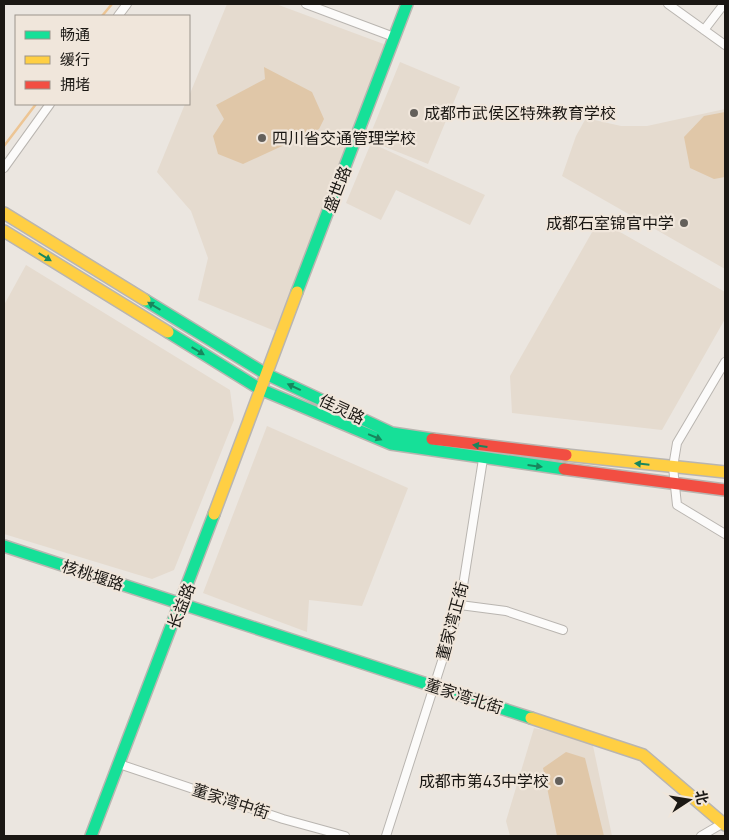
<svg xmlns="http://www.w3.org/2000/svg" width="729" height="840" font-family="Manrope,'Noto Sans SC',sans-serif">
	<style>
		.built { fill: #e5dbcf }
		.green { fill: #e0c7a8 }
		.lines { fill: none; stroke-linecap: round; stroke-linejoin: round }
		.stream { stroke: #edc594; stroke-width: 2.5 }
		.street-casing { stroke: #b9b5b0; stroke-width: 10 }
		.fast-casing { stroke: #b9b5b0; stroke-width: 14 }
		.slow-casing { stroke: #b9b5b0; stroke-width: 14 }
		.jam-casing { stroke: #b9b5b0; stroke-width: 14 }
		.street { stroke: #fcfbfa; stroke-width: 8 }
		.fast { stroke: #16e098; stroke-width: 11 }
		.slow { stroke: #ffcf43; stroke-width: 11 }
		.jam { stroke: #f24e42; stroke-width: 11 }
		.oneway { fill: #18865d }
		.poi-dot { fill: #64605b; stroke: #f0e6db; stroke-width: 2 }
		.labels { text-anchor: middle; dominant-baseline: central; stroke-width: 4.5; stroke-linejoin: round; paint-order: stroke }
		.poi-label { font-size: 16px; fill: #1b1814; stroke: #f0e6db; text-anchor: start }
		.street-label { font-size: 16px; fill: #1b1814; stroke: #f0e6db }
	</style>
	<rect width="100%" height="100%" fill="#ebe6e0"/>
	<!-- built -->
	<path class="built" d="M 227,4 L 276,4 L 389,46 L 275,331 L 198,300 L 208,258 L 191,211 L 157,172 L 185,104 L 189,104 L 189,96 Z
		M 400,62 L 460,87 L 428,164 L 368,140 Z
		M 725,109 L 725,269 L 562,176 L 576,136 L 586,118 L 621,126 L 647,126 Z
		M 371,143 L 485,195 L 470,225 L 396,190 L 381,220 L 346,203 Z
		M 599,220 L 725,292 L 725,319 L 662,430 L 512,413 L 510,376 Z
		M 26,265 L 230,390 L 234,420 L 174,570 L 152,579 L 4,534 L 4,305 Z
		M 267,426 L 408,488 L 362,606 L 309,600 L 307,632 L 203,593 Z
		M 534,728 L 592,741 L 612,836 L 510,836 L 506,821 Z"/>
	<!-- green -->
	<path class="green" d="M 264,67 L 312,92 L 324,119 L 319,129 L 243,164 L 218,154 L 213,136 L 224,119 L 216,105 L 265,79 Z
		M 725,112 L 725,177 L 714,179 L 690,168 L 684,137 L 704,116 Z
		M 566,752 L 585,758 L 604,836 L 557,836 L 543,768 Z"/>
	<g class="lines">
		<!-- stream -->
		<path class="stream" d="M 102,16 L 112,4
			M 4,146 L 36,104"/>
		<defs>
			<path id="street" d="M 306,4 L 394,37
				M 668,4 L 725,45
				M 118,16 L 127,4
				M 704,30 L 724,4
				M 4,168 L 50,104
				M 725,362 L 677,443 L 673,467 L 677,505 L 725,534
				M 460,605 L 506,611 L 563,630
				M 119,764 L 283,819 L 345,836
				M 386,836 L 460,605 L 483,459
				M 701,836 L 725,822"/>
			<path id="fast" d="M 297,292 L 407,4
				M 145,300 L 266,374 L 392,433 L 432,439
				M 168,332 L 260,389 L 391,444 L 564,469
				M 4,546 L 531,718
				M 91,836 L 214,514"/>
			<path id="slow" d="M 4,213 L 145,300
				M 4,231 L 168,332
				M 566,455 L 725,472
				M 214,514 L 297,292
				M 531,718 L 643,755 L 725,825"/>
			<path id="jam" d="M 432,439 L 566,455
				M 564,469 L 725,490"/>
		</defs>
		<!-- street casing -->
		<use href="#street" class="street-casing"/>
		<!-- fast casing -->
		<use href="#fast" class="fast-casing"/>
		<!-- slow casing -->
		<use href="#slow" class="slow-casing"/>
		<!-- jam casing -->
		<use href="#jam" class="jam-casing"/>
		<!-- street -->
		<use href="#street" class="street"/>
		<!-- fast -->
		<use href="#fast" class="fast"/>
		<!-- slow -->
		<use href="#slow" class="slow"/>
		<!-- jam -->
		<use href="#jam" class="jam"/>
	</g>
	<!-- one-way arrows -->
	<defs><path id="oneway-solid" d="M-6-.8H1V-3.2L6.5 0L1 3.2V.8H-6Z" transform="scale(1.25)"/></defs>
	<g class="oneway">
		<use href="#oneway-solid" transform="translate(45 257) rotate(32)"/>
		<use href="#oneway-solid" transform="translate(154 306) rotate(-149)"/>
		<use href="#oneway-solid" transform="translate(198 351) rotate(31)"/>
		<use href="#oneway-solid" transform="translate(294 387) rotate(-155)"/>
		<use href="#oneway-solid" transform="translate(375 437) rotate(23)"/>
		<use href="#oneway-solid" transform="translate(480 446) rotate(-172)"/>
		<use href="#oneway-solid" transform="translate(642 464) rotate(-174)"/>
		<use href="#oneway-solid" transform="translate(535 466) rotate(7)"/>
	</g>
	<!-- markers -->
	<g class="poi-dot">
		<circle cx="414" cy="113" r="5"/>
		<circle cx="262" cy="138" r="5"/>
		<circle cx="684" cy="223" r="5"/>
		<circle cx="559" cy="781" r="5"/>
	</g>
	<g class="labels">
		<!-- poi labels -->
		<g class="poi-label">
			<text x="424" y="113">成都市武侯区特殊教育学校</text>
			<text x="272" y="138">四川省交通管理学校</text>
			<text x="674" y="223" text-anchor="end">成都石室锦官中学</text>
			<text x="549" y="781" text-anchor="end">成都市第43中学校</text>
		</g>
		<!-- street labels -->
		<g class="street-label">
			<text transform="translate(337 189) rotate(-69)">盛世路</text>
			<text transform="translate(342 409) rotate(25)">佳灵路</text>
			<text transform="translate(93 575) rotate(18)">核桃堰路</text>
			<text transform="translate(181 606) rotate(-69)">长益路</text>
			<text transform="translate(452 621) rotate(-75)">董家湾正街</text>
			<text transform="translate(464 696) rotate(18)">董家湾北街</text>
			<text transform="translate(231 801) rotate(18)">董家湾中街</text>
		</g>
	</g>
	<!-- border -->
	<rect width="729" height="840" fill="none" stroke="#1b1814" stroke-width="10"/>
	<!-- legend -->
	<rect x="15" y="15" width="175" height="90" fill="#f0e6db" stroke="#9b948b"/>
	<rect x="25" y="31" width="25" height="8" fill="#16e098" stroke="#9b948b"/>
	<text x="60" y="40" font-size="15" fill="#1b1814">畅通</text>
	<rect x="25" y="56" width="25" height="8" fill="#ffcf43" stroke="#9b948b"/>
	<text x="60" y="65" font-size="15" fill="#1b1814">缓行</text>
	<rect x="25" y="81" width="25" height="8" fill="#f24e42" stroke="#9b948b"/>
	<text x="60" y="90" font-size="15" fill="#1b1814">拥堵</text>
	<!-- north arrow -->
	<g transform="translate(689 800) rotate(78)" stroke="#f0e6db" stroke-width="4" paint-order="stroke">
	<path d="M0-4L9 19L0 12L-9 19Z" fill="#1b1814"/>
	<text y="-8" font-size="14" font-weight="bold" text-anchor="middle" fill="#1b1814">北</text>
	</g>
</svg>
